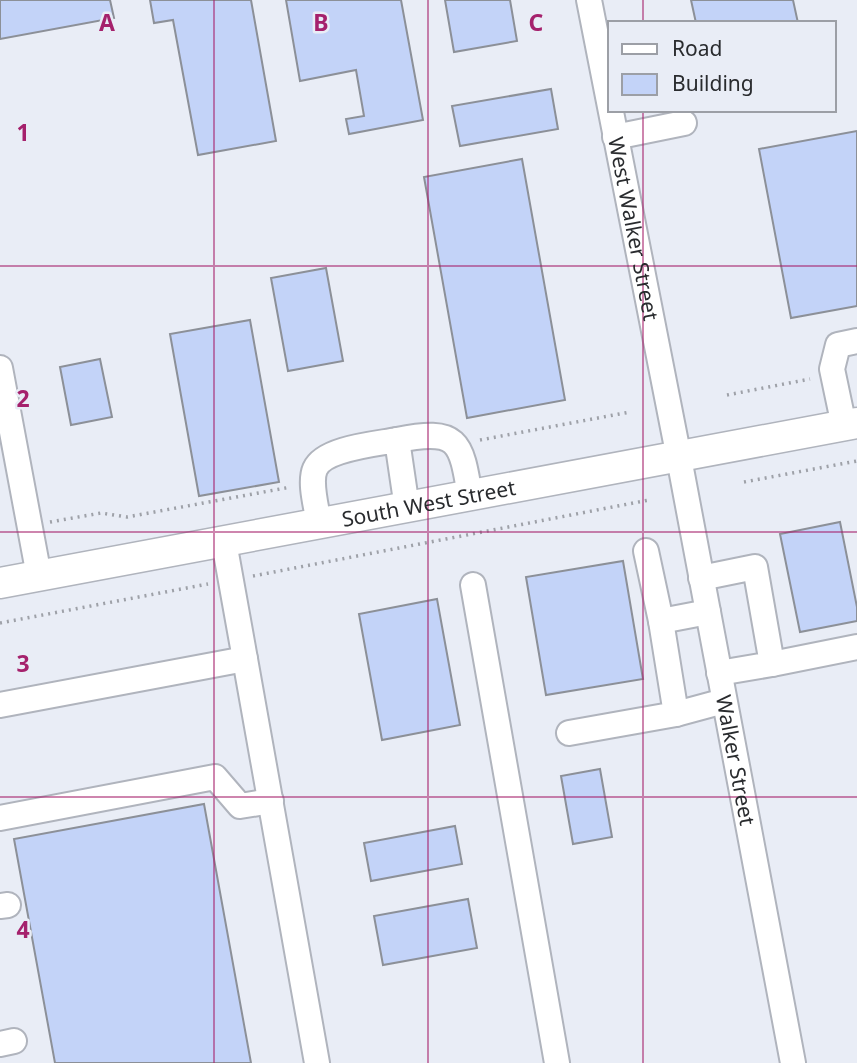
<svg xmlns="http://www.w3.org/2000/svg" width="857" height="1063" font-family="'Noto Sans',sans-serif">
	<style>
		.building { fill: #c3d3f8; stroke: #8c9098; stroke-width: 2 }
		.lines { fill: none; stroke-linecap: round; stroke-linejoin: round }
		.minor-casing { stroke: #b0b4bd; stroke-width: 28 }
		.major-casing { stroke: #b0b4bd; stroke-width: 33 }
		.path { stroke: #9ea1a8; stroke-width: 3.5; stroke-dasharray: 2 5; stroke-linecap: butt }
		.minor { stroke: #fff; stroke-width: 24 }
		.major { stroke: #fff; stroke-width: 30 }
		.grid { fill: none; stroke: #a5216c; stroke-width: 2; stroke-opacity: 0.55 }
		.labels { text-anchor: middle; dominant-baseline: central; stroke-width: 5; stroke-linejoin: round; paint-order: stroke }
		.street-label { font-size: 21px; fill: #292b2e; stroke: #e9edf6 }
		.grid-label { font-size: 23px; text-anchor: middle; font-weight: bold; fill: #a5216c; stroke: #e9edf6; stroke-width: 5; stroke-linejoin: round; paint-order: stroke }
	</style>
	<rect width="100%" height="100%" fill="#e9edf6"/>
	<!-- building -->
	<path class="building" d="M 0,0 L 110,0 L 114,18 L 0,39 Z
		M 150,0 L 251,0 L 276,141 L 198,155 L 173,20 L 154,23 Z
		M 286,0 L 401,0 L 423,120 L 349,134 L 346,119 L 364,116 L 356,70 L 300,81 Z
		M 445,0 L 510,0 L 517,41 L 454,52 Z
		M 691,0 L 793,0 L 798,23 L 696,23 Z
		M 551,89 L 558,129 L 460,146 L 452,106 Z
		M 857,131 L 857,306 L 791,318 L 759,149 Z
		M 522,159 L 565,400 L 467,418 L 424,177 Z
		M 326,268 L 343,361 L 288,371 L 271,278 Z
		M 250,320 L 279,482 L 199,496 L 170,334 Z
		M 100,359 L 112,417 L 71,425 L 60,367 Z
		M 840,522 L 857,607 L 857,621 L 800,632 L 780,534 Z
		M 623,561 L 643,679 L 546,695 L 526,577 Z
		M 437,599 L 460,725 L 382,740 L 359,614 Z
		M 600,769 L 612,837 L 573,844 L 561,776 Z
		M 204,804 L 251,1063 L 55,1063 L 14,839 Z
		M 455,826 L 462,864 L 371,881 L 364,843 Z
		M 468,899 L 477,948 L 383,965 L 374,916 Z"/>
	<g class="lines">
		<defs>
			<g id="minor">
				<path id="s1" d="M 589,0 L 679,458 L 793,1063"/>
				<path d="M 615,137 L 684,123"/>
				<path d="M 0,368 L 39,576"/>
				<path d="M 844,426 L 832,369 L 838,345 L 857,341"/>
				<path d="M 397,440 C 458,428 461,440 470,496"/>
				<path d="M 319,524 C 317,509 309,483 315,469 C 324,448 377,444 397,440 L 407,508"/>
				<path d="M 701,578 L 755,567 L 772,664 L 719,673"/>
				<path d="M 473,585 L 557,1063"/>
				<path d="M 661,621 L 708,612"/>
				<path d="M 245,659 L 317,1063"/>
				<path d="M 772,664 L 857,647"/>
				<path d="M 0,705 L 245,659 L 224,542"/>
				<path d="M 676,714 L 724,701"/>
				<path d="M 569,733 L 676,714 L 661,621 L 646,551"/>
				<path d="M 0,818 L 215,777 L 240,806 L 271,801"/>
				<path d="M 0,906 L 8,905"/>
				<path d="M 0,1044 L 14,1041"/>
			</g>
			<g id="major">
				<path id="s2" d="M 0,583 L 857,423"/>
			</g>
		</defs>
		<!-- minor casing -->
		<use href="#minor" class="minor-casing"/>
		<!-- major casing -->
		<use href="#major" class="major-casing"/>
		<!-- path -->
		<path class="path" d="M 727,395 L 810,379
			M 480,440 L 630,412
			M 744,482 L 857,461
			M 50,522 L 101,513 L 127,517 L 291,487
			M 253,576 L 649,500
			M 0,623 L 208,584"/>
		<!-- minor -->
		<use href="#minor" class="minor"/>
		<!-- major -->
		<use href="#major" class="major"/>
	</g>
	<!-- grid -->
	<path class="grid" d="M 214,0 L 214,1063M 428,0 L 428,1063M 643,0 L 643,23M 643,110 L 643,1063M 0,266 L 857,266M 0,532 L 857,532M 0,797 L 857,797"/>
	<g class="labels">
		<!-- street labels -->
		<g class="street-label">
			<text stroke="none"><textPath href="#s1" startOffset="233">West Walker Street</textPath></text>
			<text stroke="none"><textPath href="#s2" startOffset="436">South West Street</textPath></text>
			<text stroke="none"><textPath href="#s1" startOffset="774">Walker Street</textPath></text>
		</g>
	</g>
	<g class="grid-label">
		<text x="107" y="31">A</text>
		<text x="321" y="31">B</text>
		<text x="536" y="31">C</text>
		<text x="23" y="141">1</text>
		<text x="23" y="407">2</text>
		<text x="23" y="672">3</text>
		<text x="23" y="938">4</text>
	</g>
	<!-- legend -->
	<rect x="608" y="21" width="228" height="91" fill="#e9edf6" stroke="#9c9fa6" stroke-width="2"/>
	<rect x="622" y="44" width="35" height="10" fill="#ffffff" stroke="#9c9fa6" stroke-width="2"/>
	<text x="672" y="56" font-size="21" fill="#292b2e">Road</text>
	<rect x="622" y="74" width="35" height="21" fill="#c3d3f8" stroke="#9c9fa6" stroke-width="2"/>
	<text x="672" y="91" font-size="21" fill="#292b2e">Building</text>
</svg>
